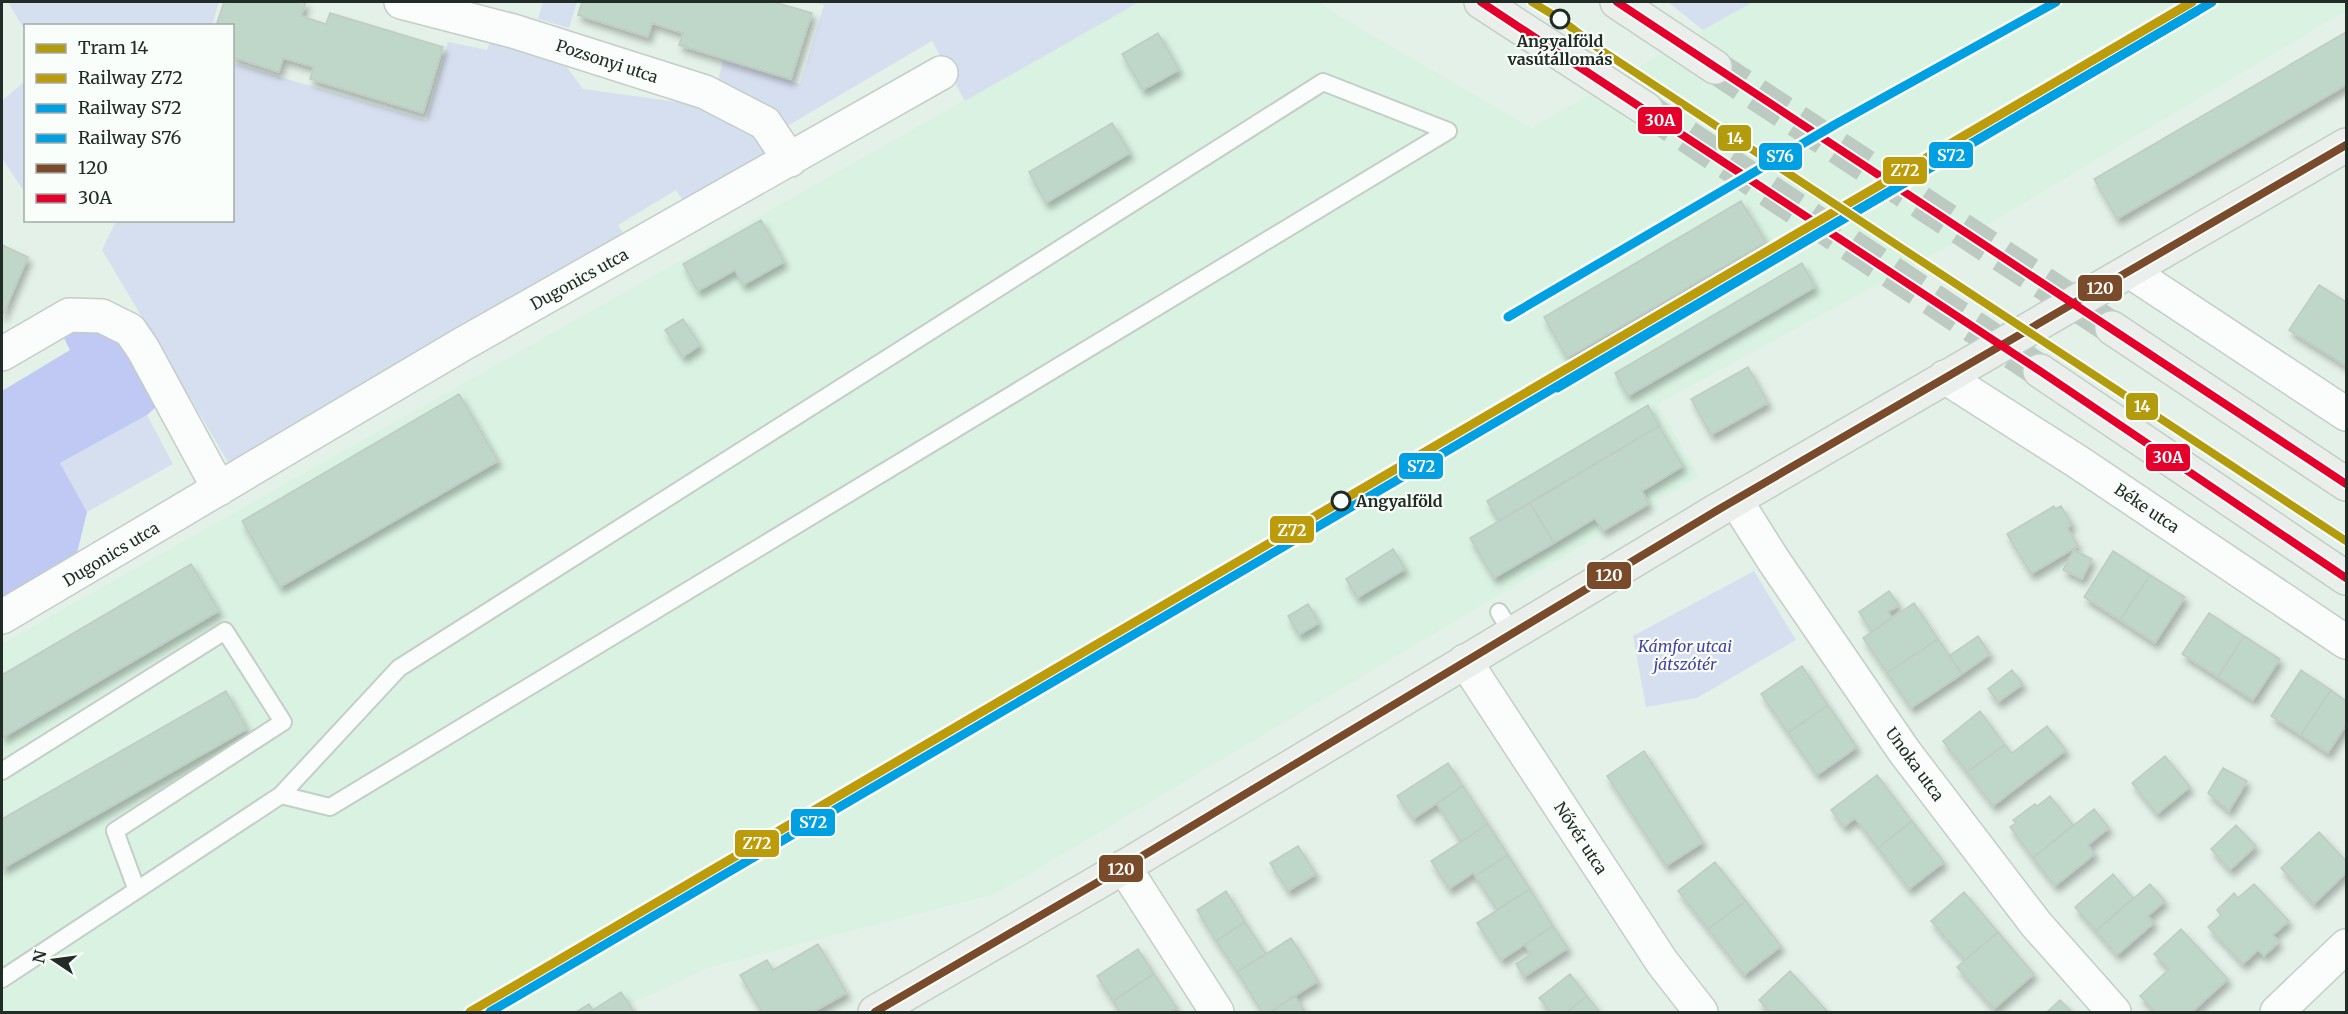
<svg xmlns="http://www.w3.org/2000/svg" width="2348" height="1014" font-family="Merriweather,serif">
	<style>
		.built { fill: #d9f2e1 }
		.green { fill: #d6dfef }
		.forest { fill: #bfc9f3 }
		.building { fill: #bed7c9; stroke: #c0cbc4; stroke-width: 1.5; filter: url(#shadow) }
		.lines { fill: none; stroke-linecap: round; stroke-linejoin: round }
		.secondary-tunnel { stroke: #bccac1; stroke-width: 33; stroke-dasharray: 33 16; stroke-linecap: butt }
		.lane-casing { stroke: #c3cec7; stroke-width: 20 }
		.street-casing { stroke: #c3cec7; stroke-width: 36 }
		.secondary-casing { stroke: #c3cec7; stroke-width: 36 }
		.lane { stroke: #fbfdfc; stroke-width: 16 }
		.street { stroke: #fbfdfc; stroke-width: 33 }
		.secondary { stroke: #eaefec; stroke-width: 33 }
		.bus-1-casing { stroke: #f9fefb; stroke-width: 12 }
		.bus-2-casing { stroke: #f9fefb; stroke-width: 12 }
		.bus-1 { stroke: #7a4b2a; stroke-width: 8 }
		.bus-2 { stroke: #e4002b; stroke-width: 8 }
		.rail-1-casing { stroke: #f9fefb; stroke-width: 14 }
		.rail-2-casing { stroke: #f9fefb; stroke-width: 14 }
		.rail-3-casing { stroke: #f9fefb; stroke-width: 14 }
		.rail-1 { stroke: #bc9c0b; stroke-width: 9 }
		.rail-2 { stroke: #00a0e3; stroke-width: 9 }
		.rail-3 { stroke: #00a0e3; stroke-width: 9 }
		.tram-1-casing { stroke: #f9fefb; stroke-width: 12 }
		.tram-1 { stroke: #b29c0d; stroke-width: 8 }
		.stop-dot { fill: #f9fefb; stroke: #222c26; stroke-width: 3 }
		.labels { text-anchor: middle; dominant-baseline: central; stroke-width: 4.5; stroke-linejoin: round; paint-order: stroke }
		.stop-label { font-size: 16px; font-weight: bold; fill: #222c26; stroke: #f9fefb }
		.street-label { font-size: 16px; fill: #222c26; stroke: #f9fefb }
		.park-label { font-size: 16px; font-style: italic; fill: #4643a3; stroke: #f9fefb }
		.line-badge { stroke: #f9fefb; stroke-width: 2 }
		.badge-label { font-size: 16px; text-anchor: middle; font-weight: bold; fill: #fff }
	</style>
	<defs>
		<filter id="shadow"><feDropShadow dx="3.5" dy="6" stdDeviation="3" flood-color="#0004"/></filter>
	</defs>
	<rect width="100%" height="100%" fill="#e3f1e8"/>
	<!-- built -->
	<path class="built" d="M 1139,2 L 1320,2 L 1339,16 L 1531,128 L 1753,2 L 2346,2 L 2346,10 L 1992,222 L 1657,404 L 1699,476 L 995,894 L 713,966 L 612,1012 L 2,1012 L 2,644 Z"/>
	<!-- green -->
	<path class="green" d="M 8,2 L 219,2 L 212,25 L 26,26 L 25,31 Z
		M 543,2 L 577,2 L 569,28 L 538,19 Z
		M 815,2 L 1139,2 L 965,101 L 932,41 L 784,128 L 717,85 L 723,61 L 800,84 L 824,5 Z
		M 1668,2 L 1753,2 L 1703,30 Z
		M 491,39 L 561,59 L 583,89 L 699,105 L 753,124 L 772,157 L 688,208 L 676,190 L 618,225 L 630,244 L 231,467 L 102,250 L 116,221 L 232,220 L 233,63 L 426,120 L 448,42 L 487,50 Z
		M 25,81 L 25,193 L 2,158 L 2,101 Z
		M 147,415 L 173,464 L 87,512 L 60,463 Z
		M 1754,571 L 1796,640 L 1697,698 L 1646,707 L 1633,636 Z"/>
	<!-- forest -->
	<path class="forest" d="M 90,328 L 116,339 L 157,406 L 147,415 L 60,463 L 87,512 L 71,578 L 2,617 L 2,391 L 70,350 L 61,332 Z"/>
	<!-- building -->
	<path class="building" d="M 224,2 L 306,2 L 301,16 L 326,24 L 330,13 L 443,47 L 423,113 L 310,79 L 314,67 L 283,58 L 279,72 L 232,57 L 232,26 L 216,26 Z
		M 582,2 L 774,2 L 812,13 L 791,79 L 679,45 L 683,33 L 652,23 L 648,37 L 578,15 Z
		M 2346,32 L 2346,85 L 2117,219 L 2094,179 Z
		M 1158,33 L 1179,70 L 1143,90 L 1122,54 Z
		M 1112,123 L 1130,153 L 1046,203 L 1029,172 Z
		M 1741,201 L 1766,242 L 1567,358 L 1544,317 Z
		M 761,220 L 784,262 L 743,285 L 735,270 L 698,291 L 683,264 Z
		M 2,245 L 28,257 L 2,317 Z
		M 1802,263 L 1815,287 L 1628,396 L 1615,373 Z
		M 2319,285 L 2346,302 L 2346,366 L 2289,330 Z
		M 683,319 L 700,345 L 683,357 L 665,330 Z
		M 1748,367 L 1768,403 L 1711,435 L 1691,399 Z
		M 459,394 L 498,461 L 280,587 L 242,521 Z
		M 1648,405 L 1659,426 L 1499,521 L 1487,501 Z
		M 1659,426 L 1683,466 L 1642,491 L 1649,504 L 1603,531 L 1595,518 L 1554,543 L 1530,503 Z
		M 1530,503 L 1554,543 L 1494,578 L 1470,538 Z
		M 2054,506 L 2055,509 L 2061,506 L 2072,524 L 2067,528 L 2078,546 L 2031,574 L 2007,534 Z
		M 1393,549 L 1405,569 L 1357,598 L 1346,579 Z
		M 2074,550 L 2092,559 L 2082,579 L 2063,570 Z
		M 2113,551 L 2150,575 L 2120,620 L 2084,597 Z
		M 191,564 L 219,611 L 2,738 L 2,675 Z
		M 2150,575 L 2185,597 L 2155,643 L 2120,620 Z
		M 1889,591 L 1899,605 L 1888,612 L 1892,618 L 1872,632 L 1859,612 Z
		M 1914,603 L 1938,639 L 1887,673 L 1863,638 Z
		M 1308,604 L 1319,623 L 1299,635 L 1288,616 Z
		M 2209,613 L 2244,636 L 2218,677 L 2182,654 Z
		M 1978,636 L 1990,654 L 1962,674 L 1949,656 Z
		M 2244,636 L 2280,659 L 2253,700 L 2218,677 Z
		M 1938,639 L 1962,674 L 1911,708 L 1887,673 Z
		M 1802,666 L 1828,705 L 1788,733 L 1761,694 Z
		M 2012,670 L 2023,684 L 1998,702 L 1988,689 Z
		M 2301,670 L 2331,690 L 2301,735 L 2271,716 Z
		M 2331,690 L 2346,701 L 2346,725 L 2328,753 L 2301,735 Z
		M 226,691 L 247,729 L 2,869 L 2,819 Z
		M 1828,705 L 1857,747 L 1817,775 L 1788,733 Z
		M 1980,711 L 2005,745 L 1967,772 L 1943,741 Z
		M 2047,726 L 2066,750 L 1993,806 L 1967,772 L 2005,745 L 2012,753 Z
		M 1644,751 L 1703,842 L 1666,866 L 1607,776 Z
		M 2165,756 L 2190,787 L 2157,814 L 2132,783 Z
		M 1448,763 L 1463,786 L 1413,819 L 1397,796 Z
		M 2223,768 L 2247,781 L 2229,811 L 2208,793 Z
		M 1877,775 L 1912,821 L 1878,848 L 1855,818 L 1844,827 L 1831,810 Z
		M 1463,786 L 1488,824 L 1461,842 L 1437,804 Z
		M 2050,796 L 2073,825 L 2033,858 L 2010,827 L 2016,823 L 2013,820 L 2035,804 L 2037,806 Z
		M 2094,809 L 2109,828 L 2088,845 L 2095,854 L 2055,886 L 2033,858 Z
		M 1912,821 L 1944,862 L 1909,889 L 1878,848 Z
		M 1488,824 L 1508,855 L 1475,876 L 1473,873 L 1449,889 L 1431,861 Z
		M 2236,825 L 2256,846 L 2230,870 L 2211,849 Z
		M 2319,832 L 2346,861 L 2346,873 L 2314,904 L 2281,868 Z
		M 1298,846 L 1316,874 L 1288,891 L 1270,863 Z
		M 1508,855 L 1530,889 L 1497,910 L 1475,876 Z
		M 1715,862 L 1746,901 L 1708,929 L 1678,891 Z
		M 2113,874 L 2133,898 L 2096,931 L 2075,907 Z
		M 2150,884 L 2165,901 L 2148,916 L 2154,923 L 2117,955 L 2096,931 Z
		M 2254,884 L 2289,921 L 2273,935 L 2279,942 L 2264,956 L 2258,950 L 2243,964 L 2208,927 L 2221,915 L 2217,910 L 2234,893 L 2238,898 Z
		M 1530,889 L 1553,926 L 1501,960 L 1477,923 Z
		M 1226,891 L 1245,922 L 1216,941 L 1197,910 Z
		M 1964,892 L 1998,932 L 1965,960 L 1931,921 Z
		M 1746,901 L 1781,946 L 1744,975 L 1708,929 Z
		M 1245,922 L 1266,954 L 1237,972 L 1216,941 Z
		M 1553,926 L 1568,948 L 1524,977 L 1516,964 L 1531,954 L 1525,945 Z
		M 2181,929 L 2228,979 L 2192,1012 L 2156,1012 L 2140,996 L 2169,969 L 2154,954 Z
		M 1998,932 L 2034,974 L 1994,1009 L 1957,967 Z
		M 1291,938 L 1318,981 L 1270,1012 L 1262,1012 L 1237,972 Z
		M 818,944 L 847,993 L 813,1012 L 762,1012 L 740,975 L 767,960 L 773,970 Z
		M 1138,949 L 1154,974 L 1113,1001 L 1097,976 Z
		M 1790,971 L 1828,1012 L 1770,1012 L 1759,1000 Z
		M 1154,974 L 1177,1008 L 1170,1012 L 1120,1012 L 1113,1001 Z
		M 1570,974 L 1587,996 L 1567,1012 L 1551,1012 L 1539,998 Z
		M 621,992 L 634,1012 L 576,1012 L 589,1004 L 593,1010 Z
		M 1295,996 L 1305,1012 L 1270,1012 Z
		M 1587,996 L 1600,1012 L 1567,1012 Z
		M 2060,1000 L 2072,1012 L 2047,1012 Z"/>
	<g class="lines">
		<!-- secondary-tunnel -->
		<path class="secondary-tunnel" d="M 1715,67 L 2112,328
			M 1646,109 L 2040,371"/>
		<defs>
			<path id="lane" d="M 1499,612 L 1512,633
				M 2,771 L 225,631 L 283,722 L 115,831 L 136,888
				M 2,979 L 281,795 L 399,668 L 1323,82 L 1448,131 L 330,807 L 281,795"/>
			<path id="street" d="M 401,2 L 513,31 L 705,92 L 765,123 L 790,160
				M 2131,272 L 2346,414
				M 2,354 L 69,315 L 102,316 L 130,330 L 143,349 L 219,489
				M 1945,377 L 2078,462 L 2346,642
				M 1736,501 L 1774,561 L 1904,751 L 2036,924 L 2114,1012
				M 2,617 L 461,345 L 941,73
				M 1465,661 L 1662,962 L 1701,1012
				M 1124,867 L 1217,1012
				M 2277,1012 L 2346,946"/>
			<path id="secondary" d="M 1481,2 L 1646,109
				M 1617,2 L 1715,67
				M 2112,328 L 2346,484
				M 2040,371 L 2346,578
				M 875,1012 L 1124,867 L 1716,511 L 2346,145"/>
		</defs>
		<!-- lane casing -->
		<use href="#lane" class="lane-casing"/>
		<!-- street casing -->
		<use href="#street" class="street-casing"/>
		<!-- secondary casing -->
		<use href="#secondary" class="secondary-casing"/>
		<!-- lane -->
		<use href="#lane" class="lane"/>
		<!-- street -->
		<use href="#street" class="street"/>
		<!-- secondary -->
		<use href="#secondary" class="secondary"/>
		<defs>
			<path id="bus-1" d="M 875,1012 L 1124,867 L 1716,511 L 2346,145"/>
			<path id="bus-2" d="M 1481,2 L 2040,371 L 2346,578
				M 1617,2 L 2346,484"/>
		</defs>
		<!-- bus-1 casing -->
		<use href="#bus-1" class="bus-1-casing"/>
		<!-- bus-2 casing -->
		<use href="#bus-2" class="bus-2-casing"/>
		<!-- bus-1 -->
		<use href="#bus-1" class="bus-1"/>
		<!-- bus-2 -->
		<use href="#bus-2" class="bus-2"/>
		<defs>
			<path id="rail-1" d="M 470,1012 L 2192,2"/>
			<path id="rail-2" d="M 490,1012 L 2197,11"/>
			<path id="rail-3" d="M 1508,317 L 1836,124 L 2056,2
				M 1557,388 L 2212,2"/>
		</defs>
		<!-- rail-1 casing -->
		<use href="#rail-1" class="rail-1-casing"/>
		<!-- rail-2 casing -->
		<use href="#rail-2" class="rail-2-casing"/>
		<!-- rail-3 casing -->
		<use href="#rail-3" class="rail-3-casing"/>
		<!-- rail-1 -->
		<use href="#rail-1" class="rail-1"/>
		<!-- rail-2 -->
		<use href="#rail-2" class="rail-2"/>
		<!-- rail-3 -->
		<use href="#rail-3" class="rail-3"/>
		<defs>
			<path id="tram-1" d="M 1532,2 L 1560,19 L 1598,48 L 2346,541"/>
		</defs>
		<!-- tram-1 casing -->
		<use href="#tram-1" class="tram-1-casing"/>
		<!-- tram-1 -->
		<use href="#tram-1" class="tram-1"/>
	</g>
	<!-- markers -->
	<g class="stop-dot">
		<circle cx="1560" cy="19" r="9"/>
		<circle cx="1341" cy="501" r="9"/>
	</g>
	<g class="labels">
		<!-- stop labels -->
		<g class="stop-label">
			<text x="1560" y="41">Angyalföld<tspan x="1560" dy="18">vasútállomás</tspan></text>
			<text x="1356" y="501" text-anchor="start">Angyalföld</text>
		</g>
		<!-- street labels -->
		<g class="street-label">
			<text transform="translate(607 61) rotate(18)">Pozsonyi utca</text>
			<text transform="translate(579 279) rotate(-29)">Dugonics utca</text>
			<text transform="translate(2147 508) rotate(34)">Béke utca</text>
			<text transform="translate(111 554) rotate(-31)">Dugonics utca</text>
			<text transform="translate(1915 764) rotate(54)">Unoka utca</text>
			<text transform="translate(1581 838) rotate(57)">Nővér utca</text>
		</g>
		<!-- park labels -->
		<g class="park-label">
			<text x="1685" y="646">Kámfor utcai<tspan x="1685" dy="18">játszótér</tspan></text>
		</g>
	</g>
	<g class="line-badge">
		<rect x="1637" y="106" width="46" height="29" rx="6" fill="#e4002b"/>
		<rect x="1717" y="124" width="35" height="28" rx="6" fill="#b29c0d"/>
		<rect x="1928" y="141" width="46" height="28" rx="6" fill="#00a0e3"/>
		<rect x="1758" y="142" width="45" height="29" rx="6" fill="#00a0e3"/>
		<rect x="1882" y="156" width="46" height="29" rx="6" fill="#bc9c0b"/>
		<rect x="2077" y="274" width="46" height="28" rx="6" fill="#7a4b2a"/>
		<rect x="2125" y="392" width="34" height="29" rx="6" fill="#b29c0d"/>
		<rect x="2145" y="443" width="46" height="29" rx="6" fill="#e4002b"/>
		<rect x="1398" y="452" width="46" height="28" rx="6" fill="#00a0e3"/>
		<rect x="1269" y="515" width="46" height="29" rx="6" fill="#bc9c0b"/>
		<rect x="1586" y="561" width="46" height="29" rx="6" fill="#7a4b2a"/>
		<rect x="790" y="808" width="46" height="29" rx="6" fill="#00a0e3"/>
		<rect x="734" y="829" width="46" height="29" rx="6" fill="#bc9c0b"/>
		<rect x="1098" y="854" width="46" height="29" rx="6" fill="#7a4b2a"/>
	</g>
	<g class="badge-label">
		<text x="1660" y="126">30A</text>
		<text x="1735" y="144">14</text>
		<text x="1951" y="161">S72</text>
		<text x="1780" y="162">S76</text>
		<text x="1905" y="176">Z72</text>
		<text x="2100" y="294">120</text>
		<text x="2142" y="412">14</text>
		<text x="2168" y="463">30A</text>
		<text x="1421" y="472">S72</text>
		<text x="1292" y="536">Z72</text>
		<text x="1609" y="581">120</text>
		<text x="813" y="828">S72</text>
		<text x="757" y="849">Z72</text>
		<text x="1121" y="875">120</text>
	</g>
	<!-- border -->
	<rect width="2348" height="1014" fill="none" stroke="#222c26" stroke-width="6"/>
	<!-- legend -->
	<rect x="24" y="24" width="210" height="198" fill="#f9fefb" stroke="#a3aaa6" stroke-width="1.5"/>
	<rect x="36" y="44" width="30" height="9" fill="#b29c0d" stroke="#a3aaa6" stroke-width="1.5"/>
	<text x="78" y="54" font-size="18" fill="#222c26">Tram 14</text>
	<rect x="36" y="74" width="30" height="9" fill="#bc9c0b" stroke="#a3aaa6" stroke-width="1.5"/>
	<text x="78" y="84" font-size="18" fill="#222c26">Railway Z72</text>
	<rect x="36" y="104" width="30" height="9" fill="#00a0e3" stroke="#a3aaa6" stroke-width="1.5"/>
	<text x="78" y="114" font-size="18" fill="#222c26">Railway S72</text>
	<rect x="36" y="134" width="30" height="9" fill="#00a0e3" stroke="#a3aaa6" stroke-width="1.5"/>
	<text x="78" y="144" font-size="18" fill="#222c26">Railway S76</text>
	<rect x="36" y="164" width="30" height="9" fill="#7a4b2a" stroke="#a3aaa6" stroke-width="1.5"/>
	<text x="78" y="174" font-size="18" fill="#222c26">120</text>
	<rect x="36" y="194" width="30" height="9" fill="#e4002b" stroke="#a3aaa6" stroke-width="1.5"/>
	<text x="78" y="204" font-size="18" fill="#222c26">30A</text>
	<!-- north arrow -->
	<g transform="translate(54 960) rotate(283)" stroke="#f9fefb" stroke-width="4.5" paint-order="stroke">
	<path d="M0-4.5L10 22L0 15L-10 22Z" fill="#222c26"/>
	<text y="-9" font-size="16" font-weight="bold" text-anchor="middle" fill="#222c26">N</text>
	</g>
</svg>
